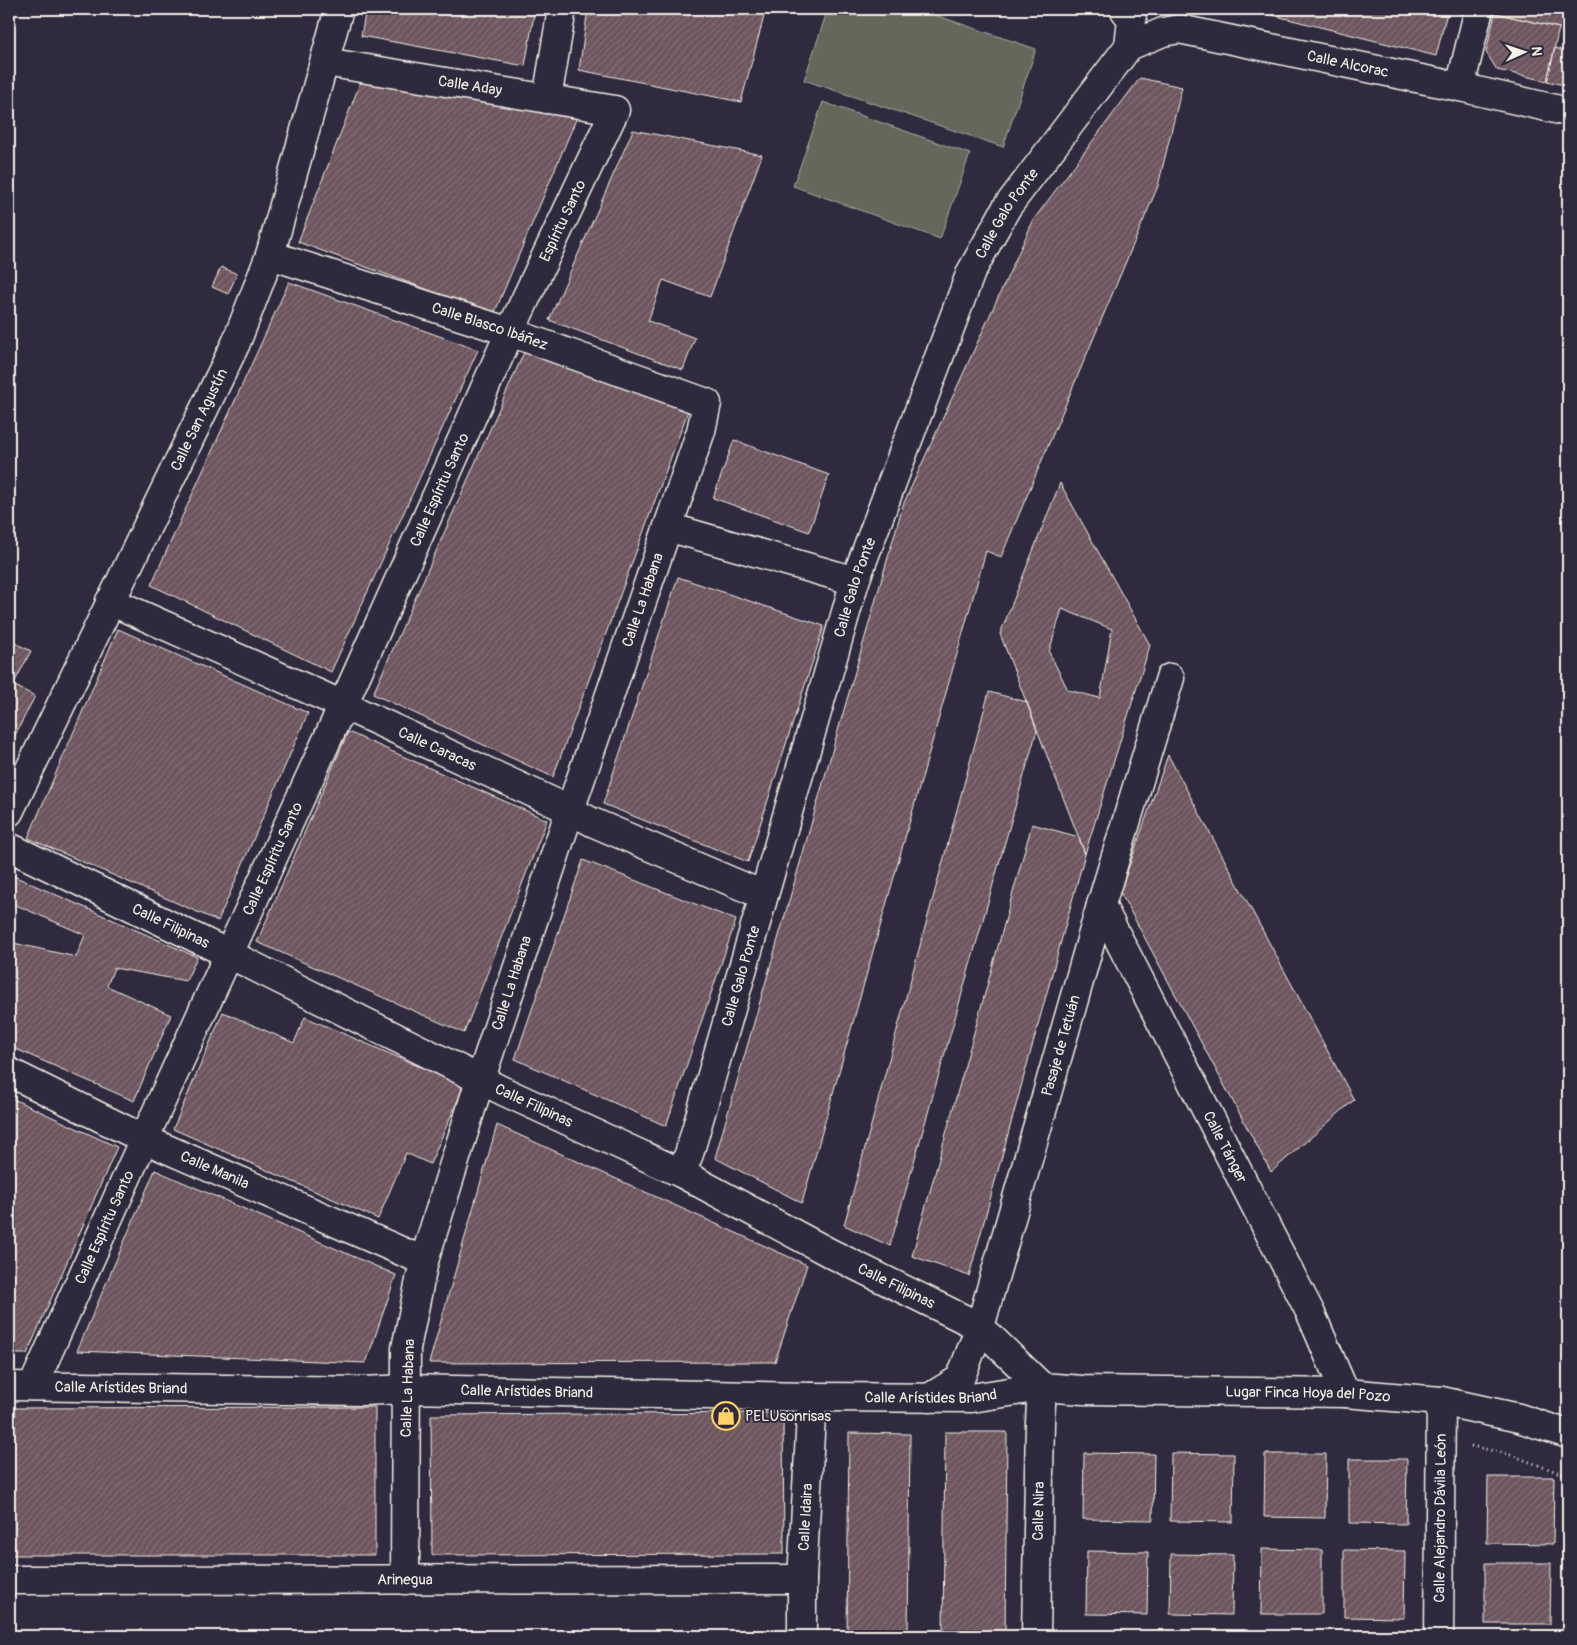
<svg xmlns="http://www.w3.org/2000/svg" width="1577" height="1645" font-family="Pangolin,sans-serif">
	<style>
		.green { fill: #64685a; stroke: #acaca1 }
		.building { fill: url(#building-hatch); stroke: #f4f1e8; fill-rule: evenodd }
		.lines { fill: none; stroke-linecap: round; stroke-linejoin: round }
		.minor-casing { stroke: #f4f1e8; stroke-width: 31 }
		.path { stroke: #f4f1e8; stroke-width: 3; stroke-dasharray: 1 4; stroke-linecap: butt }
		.minor { stroke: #2f2a3d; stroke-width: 28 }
		.labels { text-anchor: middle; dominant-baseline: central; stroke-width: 4; stroke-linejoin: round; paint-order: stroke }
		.street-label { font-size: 15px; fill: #f4f1e8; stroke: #2f2a3d }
		.poi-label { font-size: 15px; fill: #f4f1e8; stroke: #2f2a3d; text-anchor: start }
	</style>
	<defs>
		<pattern id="building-hatch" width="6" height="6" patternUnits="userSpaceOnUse" patternTransform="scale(1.25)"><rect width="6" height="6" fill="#6d555e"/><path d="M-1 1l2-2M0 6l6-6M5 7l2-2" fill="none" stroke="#826e75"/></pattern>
	</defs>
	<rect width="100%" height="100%" fill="#2f2a3d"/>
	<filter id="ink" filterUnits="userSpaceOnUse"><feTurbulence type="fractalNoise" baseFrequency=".02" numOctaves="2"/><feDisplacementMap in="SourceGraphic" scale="10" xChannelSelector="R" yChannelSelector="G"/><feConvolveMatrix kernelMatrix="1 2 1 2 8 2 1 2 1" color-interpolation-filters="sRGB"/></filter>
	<g filter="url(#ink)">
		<!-- green -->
		<path class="green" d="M 828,9 L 917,9 L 1036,49 L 1003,147 L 804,80 Z
			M 823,102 L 970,154 L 940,239 L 793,186 Z"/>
		<!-- building -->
		<path class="building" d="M 366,9 L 535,9 L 525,66 L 361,36 Z
			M 588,9 L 766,9 L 741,102 L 579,70 Z
			M 1260,9 L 1448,9 L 1436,56 L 1260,12 Z
			M 1496,9 L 1568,9 L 1568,30 L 1495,13 Z
			M 1495,13 L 1559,28 L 1547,81 L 1497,70 L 1486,52 Z
			M 1555,48 L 1568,52 L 1568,86 L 1547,81 Z
			M 1140,78 L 1182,87 L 1158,186 L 1001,557 L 986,551 L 802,1203 L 715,1158 L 903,505 L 1034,219 Z
			M 361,81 L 577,117 L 494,314 L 298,242 Z
			M 633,130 L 762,155 L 710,297 L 663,280 L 648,321 L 695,338 L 683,370 L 549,320 Z
			M 221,267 L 237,274 L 228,294 L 212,287 Z
			M 289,282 L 478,350 L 331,672 L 151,585 Z
			M 525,350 L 688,411 L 553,777 L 373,694 Z
			M 734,440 L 829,475 L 809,532 L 713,498 Z
			M 1060,483 L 1150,645 L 1085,854 L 1000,634 ZM 1062,609 L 1112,629 L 1100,698 L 1068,690 L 1049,652 Z
			M 678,577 L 824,626 L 748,862 L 603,804 Z
			M 118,629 L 308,713 L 218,921 L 28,838 Z
			M 9,640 L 31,651 L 13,685 L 35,696 L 9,747 Z
			M 989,692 L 1027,702 L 1037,730 L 890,1246 L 844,1225 Z
			M 348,732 L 547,820 L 464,1033 L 257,942 Z
			M 1168,755 L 1354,1100 L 1271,1172 L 1120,892 Z
			M 1032,824 L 1079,837 L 1085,854 L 969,1276 L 912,1256 Z
			M 583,860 L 736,920 L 666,1126 L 515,1059 Z
			M 9,874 L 197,957 L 186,981 L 114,968 L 107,986 L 171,1015 L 134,1101 L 9,1046 L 9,942 L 76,957 L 85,935 L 9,902 Z
			M 223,1012 L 294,1043 L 305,1017 L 464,1086 L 430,1164 L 406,1153 L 378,1219 L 173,1129 Z
			M 9,1097 L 117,1147 L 27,1354 L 9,1354 Z
			M 497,1125 L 807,1265 L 775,1362 L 429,1363 Z
			M 155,1170 L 396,1275 L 366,1363 L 77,1351 Z
			M 375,1407 L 375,1555 L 9,1555 L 9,1408 Z
			M 783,1413 L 784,1554 L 432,1555 L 431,1415 Z
			M 945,1432 L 1007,1432 L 1005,1636 L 943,1636 Z
			M 849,1433 L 910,1434 L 908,1636 L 847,1636 Z
			M 1084,1453 L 1154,1454 L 1153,1520 L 1083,1519 Z
			M 1171,1453 L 1234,1454 L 1233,1522 L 1170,1521 Z
			M 1265,1454 L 1326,1454 L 1325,1518 L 1264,1517 Z
			M 1349,1459 L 1407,1459 L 1406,1524 L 1349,1523 Z
			M 1488,1477 L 1554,1477 L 1553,1544 L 1487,1543 Z
			M 1262,1549 L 1322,1550 L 1322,1614 L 1261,1614 Z
			M 1344,1550 L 1405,1551 L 1404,1618 L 1344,1617 Z
			M 1087,1551 L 1148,1552 L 1147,1615 L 1086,1614 Z
			M 1171,1554 L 1233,1555 L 1232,1615 L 1170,1614 Z
			M 1485,1563 L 1551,1563 L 1550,1624 L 1485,1624 Z"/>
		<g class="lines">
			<defs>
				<g id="minor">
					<path d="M 1124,9 L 1132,20 L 1129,46"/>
					<path d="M 1460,87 L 1479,9"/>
					<path d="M 547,99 L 562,9"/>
					<path id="s1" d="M 270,255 L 510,332 L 707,403 L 701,431 L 570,810 L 476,1093 L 424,1261 L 406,1348 L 405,1580"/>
					<path d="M 668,527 L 855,581"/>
					<path id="s2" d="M 110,601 L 343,705 L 570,810 L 592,822 L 763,895"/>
					<path id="s3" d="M 9,812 L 236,343 L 270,255 L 339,9"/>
					<path id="s4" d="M 9,847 L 229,954 L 503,1091 L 681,1173 L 830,1253 L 980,1327 L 1042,1387"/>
					<path id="s5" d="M 1101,905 L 1311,1314 L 1345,1393"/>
					<path id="s6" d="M 9,1072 L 144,1139 L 424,1261"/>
					<path id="s7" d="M 681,1173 L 689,1154 L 855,581 L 971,272 L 1007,207 L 1129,46 L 1163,32 L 1179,29 L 1460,87 L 1568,112"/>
					<path id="s8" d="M 9,1386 L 363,1391 L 406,1389 L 812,1397 L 971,1398 L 1042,1387 L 1083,1390 L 1345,1393 L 1441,1401 L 1519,1418 L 1568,1434"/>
					<path id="s9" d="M 33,1386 L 144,1139 L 343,705 L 510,332 L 615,110 L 325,62"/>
					<path id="s10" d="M 929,1398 L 960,1379 L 980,1327 L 1101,905 L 1170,678"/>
					<path id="s11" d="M 9,1580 L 802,1579"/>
					<path id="s12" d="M 802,1636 L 802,1579 L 812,1397"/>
					<path id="s13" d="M 1036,1636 L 1040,1422 L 1042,1387"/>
					<path id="s14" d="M 1439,1636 L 1441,1401"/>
				</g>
			</defs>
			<!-- minor casing -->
			<use href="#minor" class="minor-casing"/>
			<!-- path -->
			<path class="path" d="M 1471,1446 L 1508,1454 L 1568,1476"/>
			<!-- minor -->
			<use href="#minor" class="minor"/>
		</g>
	</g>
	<!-- icons -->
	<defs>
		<symbol id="shop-ring" viewBox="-11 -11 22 22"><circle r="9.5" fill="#2f2a3d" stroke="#ffd166" stroke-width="1.5"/><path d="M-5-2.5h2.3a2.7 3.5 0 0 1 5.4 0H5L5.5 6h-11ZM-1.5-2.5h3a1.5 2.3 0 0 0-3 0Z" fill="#ffd166"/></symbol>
	</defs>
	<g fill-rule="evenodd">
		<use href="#shop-ring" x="710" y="1400" width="32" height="32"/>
	</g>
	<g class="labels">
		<!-- street labels -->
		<g class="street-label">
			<text stroke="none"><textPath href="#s7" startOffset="1449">Calle Alcorac</textPath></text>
			<text transform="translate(470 86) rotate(9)">Calle Aday</text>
			<text stroke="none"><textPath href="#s7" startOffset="1016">Calle Galo Ponte</textPath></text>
			<text stroke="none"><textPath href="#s9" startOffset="1280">Espíritu Santo</textPath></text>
			<text stroke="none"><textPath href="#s1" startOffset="231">Calle Blasco Ibáñez</textPath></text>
			<text stroke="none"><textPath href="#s3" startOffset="436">Calle San Agustín</textPath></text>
			<text stroke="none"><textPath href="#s9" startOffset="984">Calle Espíritu Santo</textPath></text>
			<text stroke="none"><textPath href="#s7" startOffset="611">Calle Galo Ponte</textPath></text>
			<text transform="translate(643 600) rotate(-71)">Calle La Habana</text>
			<text stroke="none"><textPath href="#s2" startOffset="359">Calle Caracas</textPath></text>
			<text stroke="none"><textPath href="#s9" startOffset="579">Calle Espíritu Santo</textPath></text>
			<text stroke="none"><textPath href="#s4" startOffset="180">Calle Filipinas</textPath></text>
			<text stroke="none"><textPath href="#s7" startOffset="206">Calle Galo Ponte</textPath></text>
			<text transform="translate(512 983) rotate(-72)">Calle La Habana</text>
			<text stroke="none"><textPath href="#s10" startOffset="385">Pasaje de Tetuán</textPath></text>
			<text stroke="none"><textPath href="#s4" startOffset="585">Calle Filipinas</textPath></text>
			<text stroke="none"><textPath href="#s5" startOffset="272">Calle Tánger</textPath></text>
			<text stroke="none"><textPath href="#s6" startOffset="228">Calle Manila</textPath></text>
			<text stroke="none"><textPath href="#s9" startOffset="174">Calle Espíritu Santo</textPath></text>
			<text stroke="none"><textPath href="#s4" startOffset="990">Calle Filipinas</textPath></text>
			<text stroke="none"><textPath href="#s8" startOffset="112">Calle Arístides Briand</textPath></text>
			<text transform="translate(408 1388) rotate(-88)">Calle La Habana</text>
			<text stroke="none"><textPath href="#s8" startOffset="518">Calle Arístides Briand</textPath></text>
			<text stroke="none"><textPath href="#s8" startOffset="922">Calle Arístides Briand</textPath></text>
			<text stroke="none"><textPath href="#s8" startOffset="1300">Lugar Finca Hoya del Pozo</textPath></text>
			<text stroke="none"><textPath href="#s13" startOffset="125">Calle Nira</textPath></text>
			<text stroke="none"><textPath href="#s12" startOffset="119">Calle Idaira</textPath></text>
			<text stroke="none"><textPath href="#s14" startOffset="118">Calle Alejandro Dávila León</textPath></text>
			<text stroke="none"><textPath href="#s11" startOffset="396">Arinegua</textPath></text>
		</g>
		<!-- poi labels -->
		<g class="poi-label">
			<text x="745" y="1416">PELUsonrisas</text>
		</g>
	</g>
	<!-- margin -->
	<rect width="1577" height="1645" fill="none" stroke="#2f2a3d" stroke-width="30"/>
	<rect x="15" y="15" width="1547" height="1615" fill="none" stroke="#f4f1e8" stroke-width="2" filter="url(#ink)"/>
	<!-- north arrow -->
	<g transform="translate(1524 52) rotate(87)" stroke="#2f2a3d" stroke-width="4" paint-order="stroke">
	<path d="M0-4L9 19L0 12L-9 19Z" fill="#f4f1e8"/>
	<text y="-8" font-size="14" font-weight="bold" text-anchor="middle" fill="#f4f1e8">N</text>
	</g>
</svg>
